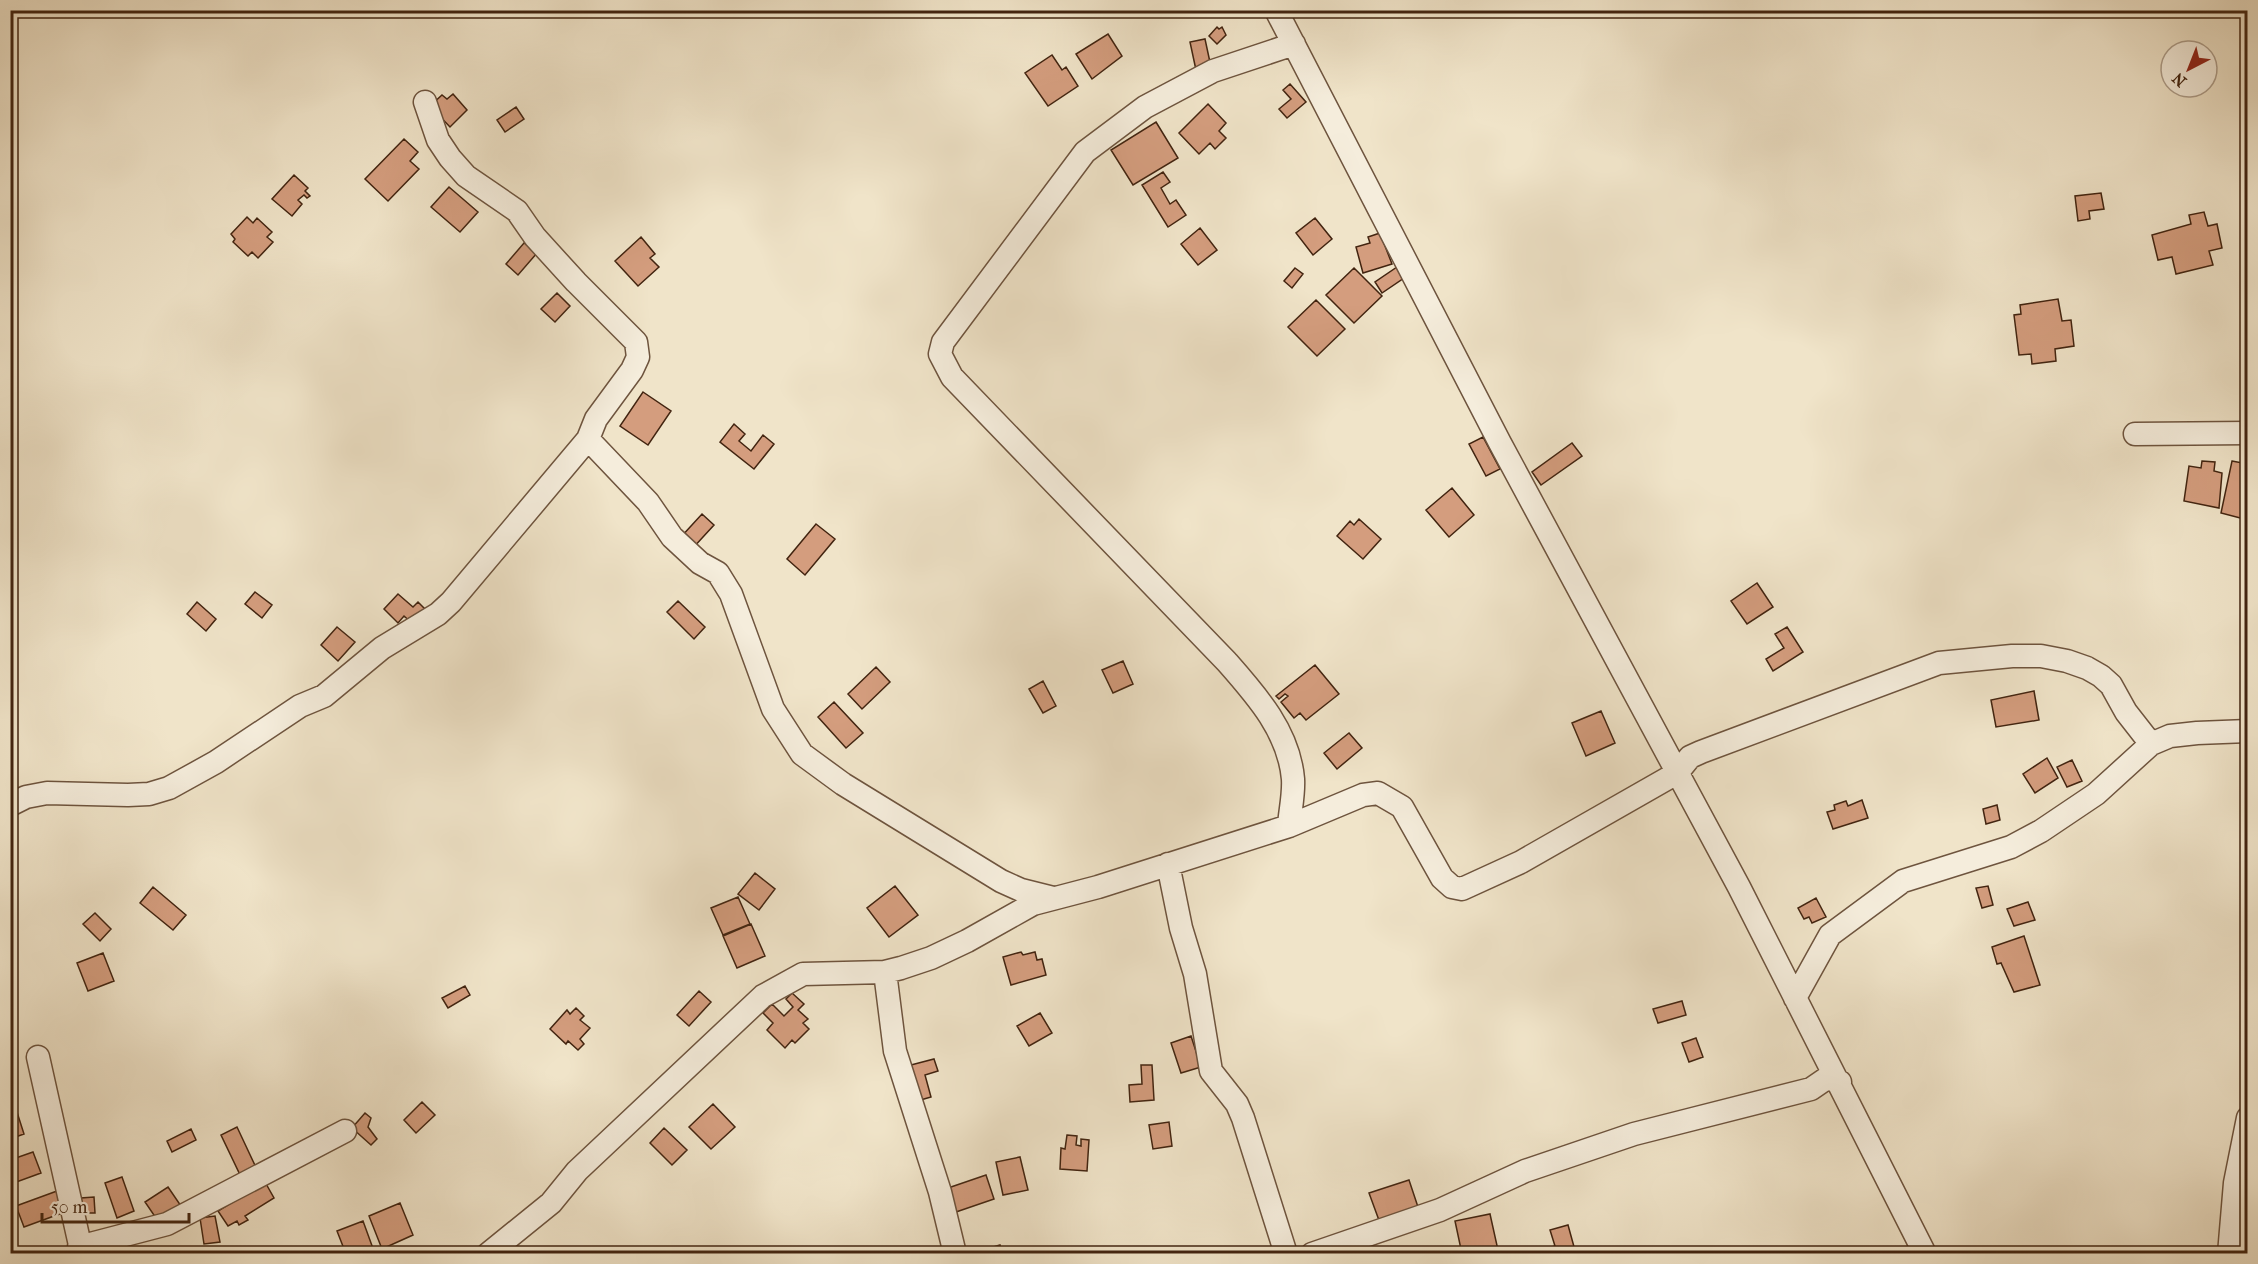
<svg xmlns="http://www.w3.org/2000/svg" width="2258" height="1264" font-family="'IM FELL French Canon',serif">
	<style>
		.building { fill: #d49d7e; stroke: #422410; stroke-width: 1.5 }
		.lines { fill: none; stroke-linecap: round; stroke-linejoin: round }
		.street-casing { stroke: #6e543e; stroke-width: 25 }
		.street { stroke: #f5eddc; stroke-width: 22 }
	</style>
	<rect width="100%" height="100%" fill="#f0e4c9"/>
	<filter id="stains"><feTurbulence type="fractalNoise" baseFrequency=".00333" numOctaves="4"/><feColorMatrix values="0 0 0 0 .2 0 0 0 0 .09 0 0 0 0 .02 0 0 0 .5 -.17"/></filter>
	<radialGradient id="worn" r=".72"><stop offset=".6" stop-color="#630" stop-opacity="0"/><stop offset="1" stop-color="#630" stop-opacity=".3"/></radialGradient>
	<!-- building -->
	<path class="building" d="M 1217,27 L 1219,29 L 1222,27 L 1226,35 L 1217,44 L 1209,36 Z
		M 1108,34 L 1122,56 L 1092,79 L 1076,54 Z
		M 1205,39 L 1211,67 L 1196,70 L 1190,42 Z
		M 1052,55 L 1062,70 L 1066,67 L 1078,86 L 1048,106 L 1025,73 Z
		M 1290,84 L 1306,102 L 1287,118 L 1279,109 L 1291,99 L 1283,90 Z
		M 453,94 L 467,110 L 450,127 L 430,106 L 442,95 L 447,99 Z
		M 1208,104 L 1226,123 L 1219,131 L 1226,138 L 1215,149 L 1210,143 L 1199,154 L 1179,133 Z
		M 516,107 L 524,119 L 505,132 L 497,120 Z
		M 1156,122 L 1178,158 L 1133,185 L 1111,150 Z
		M 404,139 L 418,152 L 410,161 L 419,169 L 388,201 L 365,179 Z
		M 1163,172 L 1170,182 L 1161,188 L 1170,204 L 1176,200 L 1186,215 L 1168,227 L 1142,185 Z
		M 294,175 L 308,188 L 305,191 L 310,196 L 307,198 L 304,195 L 298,200 L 302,204 L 292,216 L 272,199 Z
		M 449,187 L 478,212 L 460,232 L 431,207 Z
		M 2101,193 L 2104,209 L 2089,211 L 2090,219 L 2078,221 L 2075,196 Z
		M 2204,212 L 2208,226 L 2217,224 L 2222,248 L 2209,251 L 2213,265 L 2176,274 L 2172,257 L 2158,260 L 2152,235 L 2191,224 L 2189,215 Z
		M 247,217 L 253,223 L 257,218 L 272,232 L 267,237 L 273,242 L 258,258 L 252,252 L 248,256 L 233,242 L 235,239 L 231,234 Z
		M 1315,218 L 1332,239 L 1313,255 L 1296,233 Z
		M 1200,228 L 1217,250 L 1198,265 L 1181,244 Z
		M 1380,233 L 1392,264 L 1363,273 L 1356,247 L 1370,243 L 1368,237 Z
		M 641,237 L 655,254 L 650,258 L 659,267 L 638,286 L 615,261 Z
		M 524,243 L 537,253 L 518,275 L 506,264 Z
		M 1397,267 L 1404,278 L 1382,293 L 1375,282 Z
		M 1295,268 L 1303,274 L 1292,288 L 1284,281 Z
		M 1354,268 L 1382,296 L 1354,323 L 1326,295 Z
		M 557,293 L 570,306 L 555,322 L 541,309 Z
		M 2058,299 L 2062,321 L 2071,320 L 2074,346 L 2055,349 L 2056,361 L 2032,364 L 2031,354 L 2019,355 L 2014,315 L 2021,314 L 2020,305 Z
		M 1316,300 L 1345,329 L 1317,356 L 1288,327 Z
		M 643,392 L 671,411 L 648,445 L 620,426 Z
		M 734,424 L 745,434 L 739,441 L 751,451 L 763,435 L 774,444 L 754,469 L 720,442 Z
		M 1483,437 L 1500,469 L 1486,476 L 1469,444 Z
		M 1572,443 L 1582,456 L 1541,485 L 1532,472 Z
		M 2202,461 L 2215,462 L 2214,471 L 2222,473 L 2219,508 L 2184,501 L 2189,466 L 2201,468 Z
		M 2232,461 L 2248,464 L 2248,520 L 2221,513 Z
		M 1452,488 L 1474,515 L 1449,537 L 1426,510 Z
		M 702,514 L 714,525 L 692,549 L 680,538 Z
		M 1359,519 L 1381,539 L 1363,559 L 1337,536 L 1350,521 L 1354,525 Z
		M 816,524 L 835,539 L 805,575 L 787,559 Z
		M 1757,583 L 1773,607 L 1747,624 L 1731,601 Z
		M 255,592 L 272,605 L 262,618 L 245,604 Z
		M 398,594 L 413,607 L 418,602 L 427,611 L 414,625 L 404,616 L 398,623 L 384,609 Z
		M 678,601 L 705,627 L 694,639 L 667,612 Z
		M 197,602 L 216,619 L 206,631 L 187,614 Z
		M 337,627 L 355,642 L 338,661 L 321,645 Z
		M 1787,627 L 1803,652 L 1773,671 L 1766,659 L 1784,648 L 1775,634 Z
		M 1123,661 L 1133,684 L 1113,693 L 1102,670 Z
		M 1315,665 L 1339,694 L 1306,720 L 1300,713 L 1294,718 L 1281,702 L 1288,696 L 1285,694 L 1279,699 L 1276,696 Z
		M 876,667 L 890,682 L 862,709 L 848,694 Z
		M 1043,681 L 1056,706 L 1043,713 L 1029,689 Z
		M 2034,691 L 2039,720 L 1996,727 L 1991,700 Z
		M 834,702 L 863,733 L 846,748 L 818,717 Z
		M 1601,711 L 1615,743 L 1586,756 L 1572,723 Z
		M 1349,733 L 1362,748 L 1337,769 L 1324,753 Z
		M 2047,758 L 2058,778 L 2035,793 L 2023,774 Z
		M 2072,760 L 2082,781 L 2067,787 L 2057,767 Z
		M 1862,800 L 1868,818 L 1833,829 L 1827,812 L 1835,810 L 1834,805 L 1846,801 L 1848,806 Z
		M 1997,805 L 2000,820 L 1986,824 L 1983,809 Z
		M 755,873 L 775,889 L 759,910 L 738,894 Z
		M 895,886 L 918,915 L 889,937 L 867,908 Z
		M 1988,886 L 1993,905 L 1982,908 L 1976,888 Z
		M 153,887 L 186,915 L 173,930 L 140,903 Z
		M 738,897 L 750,924 L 723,935 L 711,908 Z
		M 1816,898 L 1826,917 L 1812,923 L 1809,917 L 1804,919 L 1798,908 Z
		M 2028,902 L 2035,920 L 2014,926 L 2007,909 Z
		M 95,913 L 111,929 L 100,941 L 83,924 Z
		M 751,924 L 765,956 L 737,968 L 723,936 Z
		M 2024,936 L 2040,985 L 2014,992 L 2001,963 L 1997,964 L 1992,947 Z
		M 1021,952 L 1023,955 L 1035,952 L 1037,960 L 1042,959 L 1046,975 L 1011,985 L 1003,957 Z
		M 103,953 L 114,981 L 88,991 L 77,963 Z
		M 465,986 L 470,995 L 448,1008 L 442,998 Z
		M 699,991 L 711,1002 L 689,1026 L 677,1015 Z
		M 792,993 L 804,1004 L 798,1010 L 808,1019 L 803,1023 L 809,1029 L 795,1043 L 792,1040 L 785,1048 L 767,1030 L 773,1023 L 763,1013 L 772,1004 L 784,1016 L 793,1007 L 786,999 Z
		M 1682,1001 L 1686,1015 L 1658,1023 L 1653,1009 Z
		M 576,1008 L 584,1016 L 580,1020 L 590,1028 L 580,1039 L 584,1044 L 578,1050 L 568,1041 L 566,1044 L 550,1029 L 567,1010 L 570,1014 Z
		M 1040,1013 L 1052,1033 L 1029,1046 L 1017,1026 Z
		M 1191,1036 L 1201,1067 L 1181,1073 L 1171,1043 Z
		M 1696,1038 L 1703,1057 L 1689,1062 L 1682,1043 Z
		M 934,1059 L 938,1071 L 925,1075 L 931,1097 L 917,1101 L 907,1066 Z
		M 1141,1065 L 1152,1065 L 1154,1100 L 1130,1102 L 1129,1085 L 1142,1084 Z
		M 422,1102 L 435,1115 L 416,1133 L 404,1120 Z
		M 713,1104 L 735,1127 L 711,1149 L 689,1127 Z
		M 16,1109 L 24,1134 L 10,1139 L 10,1110 Z
		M 365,1113 L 371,1118 L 368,1127 L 377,1139 L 371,1145 L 352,1128 Z
		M 1169,1122 L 1172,1146 L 1153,1149 L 1149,1125 Z
		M 237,1127 L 259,1174 L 243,1181 L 221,1135 Z
		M 664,1128 L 687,1150 L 672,1165 L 650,1143 Z
		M 191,1129 L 196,1140 L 172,1152 L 167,1141 Z
		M 1067,1135 L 1077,1136 L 1076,1145 L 1081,1146 L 1081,1139 L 1089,1140 L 1087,1171 L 1060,1169 L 1061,1148 L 1065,1149 Z
		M 33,1152 L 41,1173 L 11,1184 L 10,1160 Z
		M 1020,1157 L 1028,1190 L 1003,1195 L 996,1162 Z
		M 986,1175 L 994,1199 L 956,1212 L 948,1188 Z
		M 122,1177 L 134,1211 L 117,1218 L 105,1183 Z
		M 1409,1180 L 1419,1210 L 1380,1223 L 1369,1193 Z
		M 265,1182 L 274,1198 L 245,1216 L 248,1220 L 239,1225 L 237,1221 L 228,1226 L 218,1211 Z
		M 168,1187 L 181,1206 L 158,1221 L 145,1202 Z
		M 57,1191 L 65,1212 L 24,1227 L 16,1206 Z
		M 94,1197 L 95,1213 L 82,1213 L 81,1198 Z
		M 400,1203 L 413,1235 L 382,1249 L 369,1216 Z
		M 1490,1214 L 1498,1250 L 1462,1254 L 1455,1221 Z
		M 215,1216 L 220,1242 L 204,1244 L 200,1218 Z
		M 363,1221 L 375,1254 L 346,1254 L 337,1231 Z
		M 1568,1225 L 1576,1254 L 1547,1254 L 1545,1249 L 1555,1246 L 1550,1230 Z
		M 1000,1245 L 1003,1254 L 970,1254 Z"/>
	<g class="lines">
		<defs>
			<path id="street" d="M 1276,10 L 1500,443 L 1739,887 L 1925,1254
				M 425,102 L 438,140 L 450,158 L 466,176 L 517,211 L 535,237 L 576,282 L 636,342 L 638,357 L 632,370 L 596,419 L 588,439 L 648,502 L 672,537 L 700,563 L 718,573 L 731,594 L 773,709 L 802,754 L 843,784 L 1001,881 L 1021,890 L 1053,898
				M 2135,434 L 2248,433
				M 10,805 L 26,797 L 47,793 L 128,795 L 149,794 L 169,788 L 216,762 L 300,706 L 324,696 L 382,648 L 438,614 L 451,602 L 588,439
				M 1289,826 C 1290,811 1294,795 1293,779 C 1289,732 1257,696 1227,662 L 952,377 L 940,354 L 943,342 L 1085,152 L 1145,107 L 1213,71 L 1294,44
				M 1168,864 L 1181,928 L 1195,974 L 1211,1071 L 1237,1104 L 1243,1118 L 1286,1254
				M 885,972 L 895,1051 L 940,1192 L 955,1254
				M 1795,998 L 1830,935 L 1903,881 L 2011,847 L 2041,831 L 2096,794 L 2151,744 L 2170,736 L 2197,733 L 2248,731
				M 38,1057 L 82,1254
				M 79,1247 L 167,1224 L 345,1131
				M 488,1254 L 551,1203 L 577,1171 L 763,996 L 803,974 L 885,972 L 901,968 L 931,958 L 967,941 L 1033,904 L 1098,887 L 1289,826 L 1363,795 L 1378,793 L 1402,807 L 1442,878 L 1452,887 L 1462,889 L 1521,862 L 1677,773 L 1690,757 L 1701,752 L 1939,663 L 2012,656 L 2041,656 L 2067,661 L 2087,668 L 2101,676 L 2111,685 L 2126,712 L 2151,744
				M 1312,1254 L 1440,1210 L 1525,1171 L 1634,1134 L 1811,1089 L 1827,1078 L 1840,1082
				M 2229,1254 L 2235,1183 L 2248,1118"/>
		</defs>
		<!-- street casing -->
		<use href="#street" class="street-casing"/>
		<!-- street -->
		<use href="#street" class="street"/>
	</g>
	<!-- margin -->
	<rect width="2258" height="1264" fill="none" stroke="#f0e4c9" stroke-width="36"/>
	<rect x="12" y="12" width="2234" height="1240" fill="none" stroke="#422410" stroke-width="3"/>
	<rect x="18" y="18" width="2222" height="1228" fill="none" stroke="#422410" stroke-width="1.5"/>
	<!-- north arrow -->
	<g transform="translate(2189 69) rotate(222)"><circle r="28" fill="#f5eddc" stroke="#ad9d8a" stroke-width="1.5"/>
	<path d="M0-4.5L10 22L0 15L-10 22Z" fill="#8f2418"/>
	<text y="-9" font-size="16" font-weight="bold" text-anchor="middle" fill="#422410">N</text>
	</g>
	<!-- scale -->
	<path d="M42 1213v9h147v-9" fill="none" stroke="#422410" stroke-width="3"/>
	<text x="51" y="1213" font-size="18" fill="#422410" stroke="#f5eddc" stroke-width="4.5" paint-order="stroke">50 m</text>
	<rect width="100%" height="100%" filter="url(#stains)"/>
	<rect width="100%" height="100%" fill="url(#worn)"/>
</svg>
